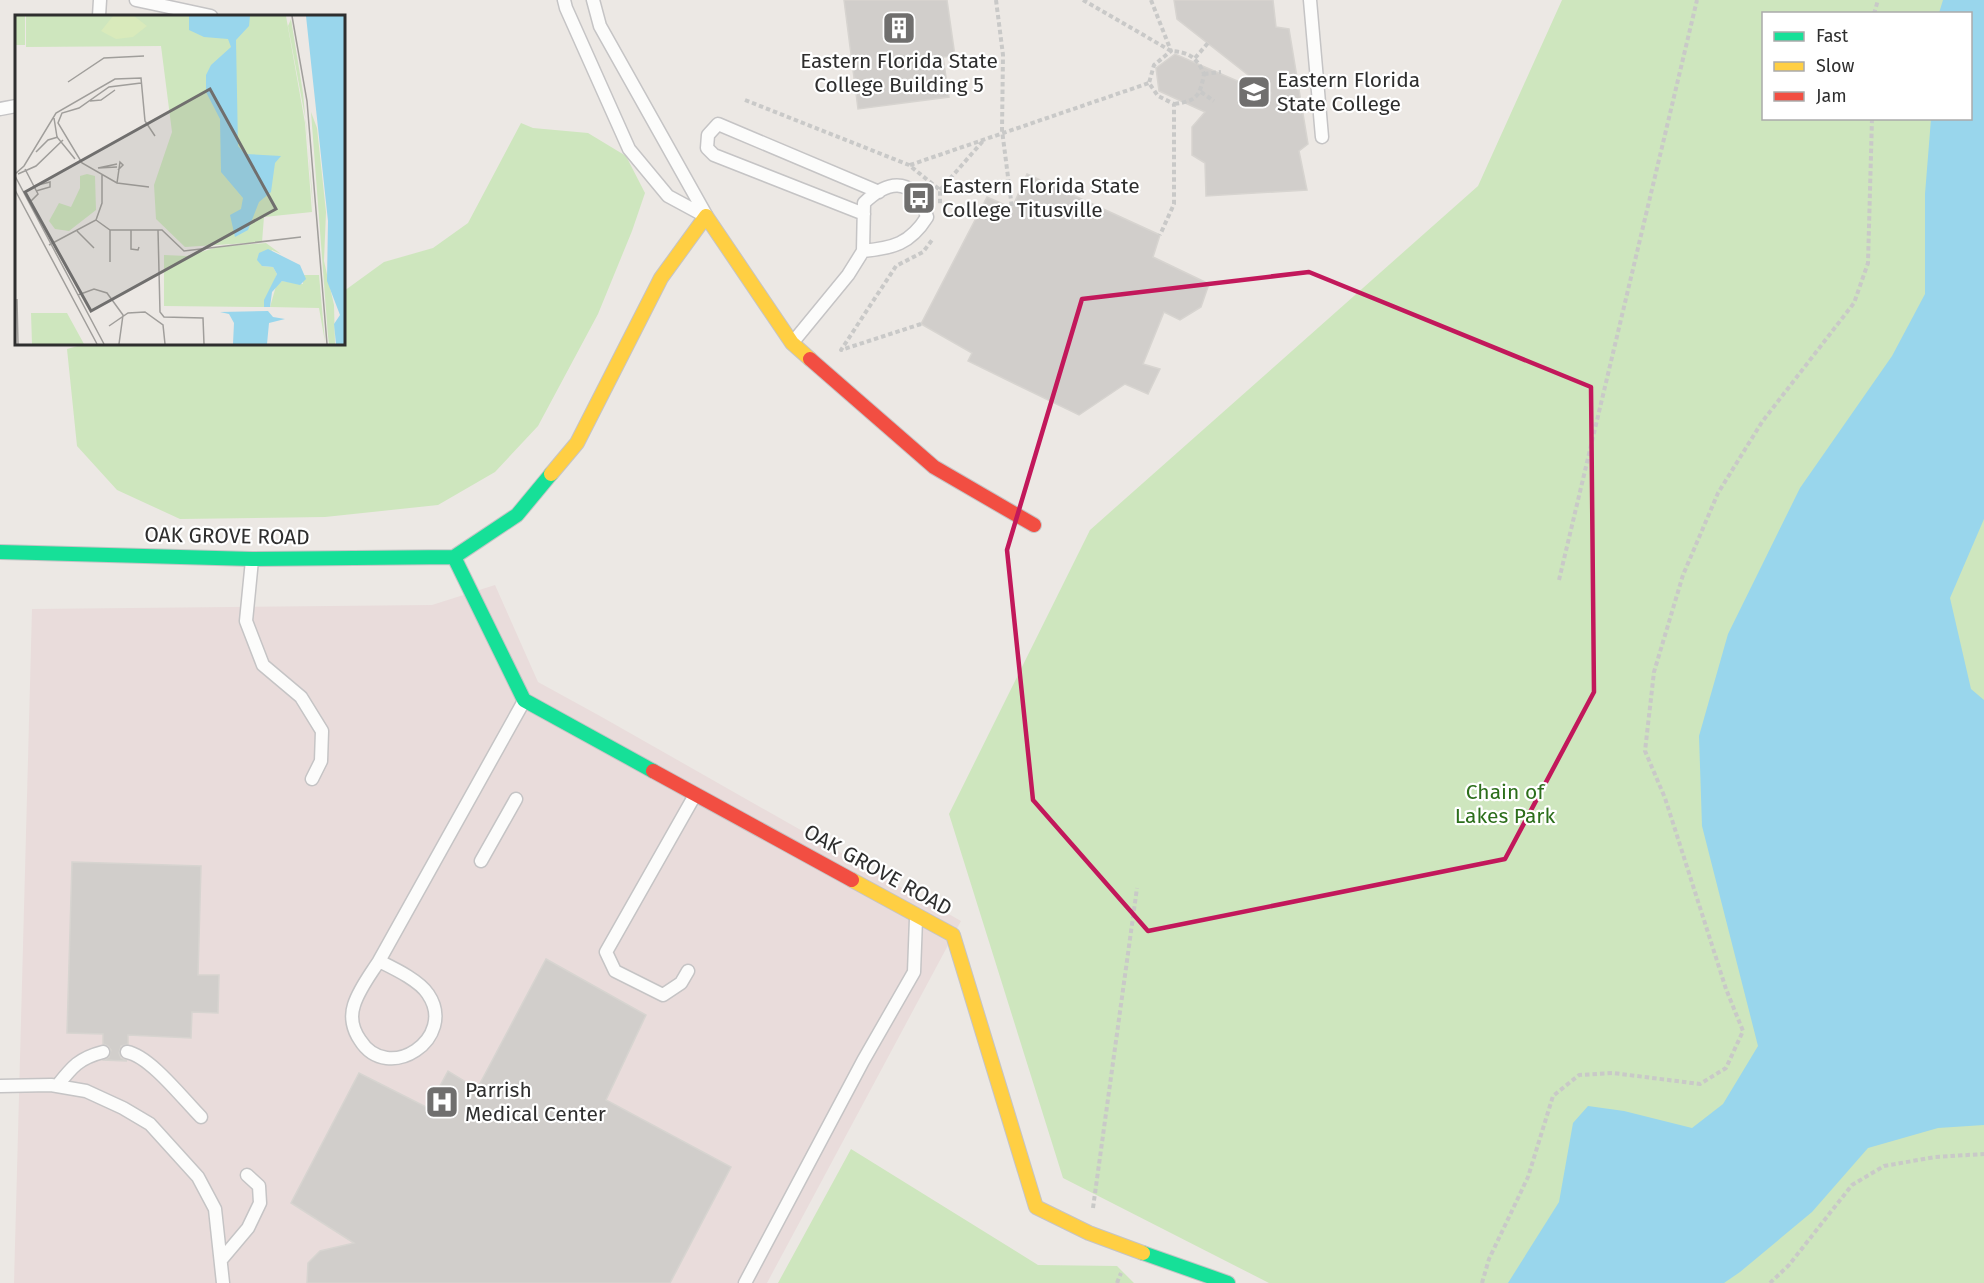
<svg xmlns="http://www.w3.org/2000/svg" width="1984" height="1283" font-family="'Fira Sans',sans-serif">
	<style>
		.medical { fill: #e9dcdb }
		.green { fill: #cee6be; fill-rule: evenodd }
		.water { fill: #99d6ec }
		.building { fill: #d1cecb; stroke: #d7d4d0; stroke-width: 1.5 }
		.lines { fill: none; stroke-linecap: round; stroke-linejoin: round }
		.lane-casing { stroke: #c5c4c5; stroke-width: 15 }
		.fast-casing { stroke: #c5c4c5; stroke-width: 16 }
		.slow-casing { stroke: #c5c4c5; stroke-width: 16 }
		.jam-casing { stroke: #c5c4c5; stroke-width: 16 }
		.path { stroke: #c9c9c8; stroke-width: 4; stroke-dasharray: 4.5 3; stroke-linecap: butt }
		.lane { stroke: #fcfcfb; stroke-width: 12 }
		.fast { stroke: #16e098; stroke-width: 14 }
		.slow { stroke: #ffcf43; stroke-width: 14 }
		.jam { stroke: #f24e42; stroke-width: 14 }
		.marked { fill: none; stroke: #c2185b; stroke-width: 4.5; stroke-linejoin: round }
		.labels { text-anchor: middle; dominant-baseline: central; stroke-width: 4.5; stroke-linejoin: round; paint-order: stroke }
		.poi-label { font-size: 21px; fill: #2e2e2e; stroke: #fff; text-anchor: start }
		.street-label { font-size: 21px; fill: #2e2e2e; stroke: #fff }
		.park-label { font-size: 21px; fill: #2c6e1b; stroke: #fff }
		.inset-road { fill: none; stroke: #a09e9b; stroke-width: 1.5 }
		.view { fill: #706f6e; fill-opacity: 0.15; stroke: #706f6e; stroke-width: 3 }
		.inset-edge { fill: none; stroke: #2e2e2e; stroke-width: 3 }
	</style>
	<rect width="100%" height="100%" fill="#ece8e4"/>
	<!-- medical -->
	<path class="medical" d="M 495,585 L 538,682 L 600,716 L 961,921 L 767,1283 L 14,1283 L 32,609 L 432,605 Z"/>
	<!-- green -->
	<path class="green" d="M 1562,0 L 1984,0 L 1984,1283 L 1269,1283 L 1063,1178 L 949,814 L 1090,530 L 1478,186 ZM 1764,14 L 1970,14 L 1970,118 L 1764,118 Z
		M 521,123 L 533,128 L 588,133 L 626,156 L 645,193 L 632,231 L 598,314 L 538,426 L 495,472 L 438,505 L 325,517 L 180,519 L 117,490 L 77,446 L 67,349 L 85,344 L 344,344 L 344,291 L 384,262 L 433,248 L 468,223 Z
		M 851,1149 L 1038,1265 L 1117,1266 L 1134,1283 L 778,1283 Z"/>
	<!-- water -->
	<path class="water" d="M 1943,0 L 1984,0 L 1984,519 L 1950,598 L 1971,689 L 1984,700 L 1984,1125 L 1938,1128 L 1868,1148 L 1812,1212 L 1740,1272 L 1724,1283 L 1508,1283 L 1559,1202 L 1573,1123 L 1588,1106 L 1624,1111 L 1692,1128 L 1723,1104 L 1758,1046 L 1702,826 L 1699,736 L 1728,634 L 1800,488 L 1892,356 L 1925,294 L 1925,194 L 1931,119 L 1970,118 L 1970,14 L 1939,13 Z"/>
	<!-- building -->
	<path class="building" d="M 844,0 L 947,0 L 955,56 L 943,57 L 949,97 L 858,109 Z
		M 1174,0 L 1273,0 L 1276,27 L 1289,29 L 1308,144 L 1299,151 L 1307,190 L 1206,196 L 1205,163 L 1192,155 L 1192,127 L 1205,112 L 1159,91 L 1156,68 L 1175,54 L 1270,95 L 1271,93 L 1177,19 Z
		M 1027,174 L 1160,235 L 1153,257 L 1209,284 L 1201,307 L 1180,320 L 1164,312 L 1143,364 L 1160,369 L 1148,394 L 1125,384 L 1079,415 L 968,361 L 972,353 L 921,324 L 987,197 L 1012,208 Z
		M 72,862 L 201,866 L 198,975 L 219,975 L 218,1013 L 192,1012 L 191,1038 L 128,1035 L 128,1044 L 121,1046 L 119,1053 L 121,1058 L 127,1061 L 104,1060 L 109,1057 L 111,1050 L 108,1046 L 103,1044 L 103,1034 L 67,1033 Z
		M 546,959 L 646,1015 L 606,1100 L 731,1167 L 670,1283 L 307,1283 L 308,1263 L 320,1251 L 354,1243 L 291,1203 L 359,1073 L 428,1108 L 448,1071 L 477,1089 Z"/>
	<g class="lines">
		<defs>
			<path id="lane" d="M 136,0 L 211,16
				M 564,0 L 566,8 L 629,149 L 668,196 L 705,216
				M 593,0 L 600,26 L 706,215
				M 1310,0 L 1322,137
				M 99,16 L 100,0
				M 0,109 L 16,106
				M 864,214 L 714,155 L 707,148 L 708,135 L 718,124 L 879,192
				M 793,342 L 848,275 L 863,251 L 864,203 C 891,177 916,179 927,217 C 910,244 893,248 863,251
				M 252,560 L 246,621 L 263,665 L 301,697 L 322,731 L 321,761 L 312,779
				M 481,861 L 516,799
				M 379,961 L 524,701
				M 379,961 C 393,968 419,980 428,994 C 458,1038 388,1085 360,1040 C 353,1030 350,1017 354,1005 C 359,989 370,975 379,961 Z
				M 688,971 L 681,983 L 663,995 L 615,971 L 606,952 L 695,795
				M 127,1052 C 150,1056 184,1100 201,1117
				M 0,1086 L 51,1085 L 86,1091 L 123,1108 L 150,1124 L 198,1177 L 215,1209 L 223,1283
				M 57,1086 C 72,1067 79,1058 103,1052
				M 221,1260 L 248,1228 L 260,1203 L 259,1186 L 247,1175
				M 745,1283 L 863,1061 L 914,972 L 916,919"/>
			<path id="fast" d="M 0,552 L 252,559 L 454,557 L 517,515 L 551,474
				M 454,557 L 524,700 L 653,771
				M 1143,1253 L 1228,1283"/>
			<path id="slow" d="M 551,474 L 577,443 L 661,278 L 706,216 L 792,343 L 810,359
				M 852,880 L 953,935 L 1036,1207 L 1089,1233 L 1143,1253"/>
			<path id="jam" d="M 810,359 L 934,467 L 1034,525
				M 653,771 L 852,880"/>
		</defs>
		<!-- lane casing -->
		<use href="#lane" class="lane-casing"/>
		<!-- fast casing -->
		<use href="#fast" class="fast-casing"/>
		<!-- slow casing -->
		<use href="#slow" class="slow-casing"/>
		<!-- jam casing -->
		<use href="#jam" class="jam-casing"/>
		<!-- path -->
		<path class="path" d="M 996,0 L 1003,55 L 1002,130 L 1012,208
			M 1083,0 L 1171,51 C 1188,52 1197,57 1204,74 C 1200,96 1197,101 1174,104
			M 1151,0 L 1171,51 L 1154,65 L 1149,83 L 1158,96 L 1174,104 L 1174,204 L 1160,235
			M 1874,14 L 1878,0
			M 1195,58 L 1208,43
			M 1204,74 L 1221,72
			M 1201,92 L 1214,101
			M 745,100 L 909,165 L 940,190 L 940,205
			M 910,165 L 1149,83
			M 940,190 L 983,141
			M 921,324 L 841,350 L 896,266 L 923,252 L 932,240
			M 1559,580 L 1697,0
			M 1093,1208 L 1137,888
			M 1117,1283 L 1121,1273
			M 1482,1283 L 1489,1259 L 1528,1177 L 1553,1096 L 1579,1075 L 1613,1073 L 1700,1084 L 1726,1068 L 1743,1031 L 1726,989 L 1665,798 L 1645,751 L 1654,672 L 1683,575 L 1718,493 L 1762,422 L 1854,303 L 1868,263 L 1872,118
			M 1770,1283 L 1789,1265 L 1852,1185 L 1884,1166 L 1935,1157 L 1984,1154"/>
		<!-- lane -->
		<use href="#lane" class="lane"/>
		<!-- fast -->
		<use href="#fast" class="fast"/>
		<!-- slow -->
		<use href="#slow" class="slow"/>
		<!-- jam -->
		<use href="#jam" class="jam"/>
	</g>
	<!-- marked area -->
	<path class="marked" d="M 1309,272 L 1591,387 L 1594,692 L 1505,859 L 1148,931 L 1033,800 L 1007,550 L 1082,299 Z"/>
	<!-- icons -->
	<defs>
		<symbol id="building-square" viewBox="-11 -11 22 22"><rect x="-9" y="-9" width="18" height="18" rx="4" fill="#706f6e" stroke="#fff"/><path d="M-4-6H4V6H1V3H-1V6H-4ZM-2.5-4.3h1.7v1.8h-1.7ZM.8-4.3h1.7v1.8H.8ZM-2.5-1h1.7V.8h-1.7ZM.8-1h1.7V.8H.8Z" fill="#fff"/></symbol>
		<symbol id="school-square" viewBox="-11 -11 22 22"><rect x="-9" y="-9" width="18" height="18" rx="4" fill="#706f6e" stroke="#fff"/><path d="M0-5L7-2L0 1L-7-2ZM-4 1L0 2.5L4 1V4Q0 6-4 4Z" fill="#fff"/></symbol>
		<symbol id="bus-square" viewBox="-11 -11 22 22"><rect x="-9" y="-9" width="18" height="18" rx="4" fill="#706f6e" stroke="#fff"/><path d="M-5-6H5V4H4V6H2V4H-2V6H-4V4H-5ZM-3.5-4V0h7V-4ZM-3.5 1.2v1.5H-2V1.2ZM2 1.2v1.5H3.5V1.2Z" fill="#fff"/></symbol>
		<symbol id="hospital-square" viewBox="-11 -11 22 22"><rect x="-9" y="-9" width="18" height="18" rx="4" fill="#706f6e" stroke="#fff"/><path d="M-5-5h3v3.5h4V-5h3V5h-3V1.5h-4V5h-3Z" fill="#fff"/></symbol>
	</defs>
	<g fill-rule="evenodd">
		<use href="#building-square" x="880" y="9" width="38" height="38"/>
		<use href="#school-square" x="1235" y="73" width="38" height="38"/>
		<use href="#bus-square" x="900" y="179" width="38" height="38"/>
		<use href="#hospital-square" x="423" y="1083" width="38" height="38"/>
	</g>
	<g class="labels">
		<!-- poi labels -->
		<g class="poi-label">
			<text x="899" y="61" text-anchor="middle">Eastern Florida State<tspan x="899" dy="24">College Building 5</tspan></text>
			<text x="1277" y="80">Eastern Florida<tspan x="1277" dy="24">State College</tspan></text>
			<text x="942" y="186">Eastern Florida State<tspan x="942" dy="24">College Titusville</tspan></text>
			<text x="465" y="1090">Parrish<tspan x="465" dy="24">Medical Center</tspan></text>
		</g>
		<!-- street labels -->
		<g class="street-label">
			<text transform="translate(227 536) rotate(1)">OAK GROVE ROAD</text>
			<text transform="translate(878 870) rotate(29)">OAK GROVE ROAD</text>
		</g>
		<!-- park labels -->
		<g class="park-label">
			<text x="1505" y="792">Chain of<tspan x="1505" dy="24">Lakes Park</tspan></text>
		</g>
	</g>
	<!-- overview -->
	<g transform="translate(15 15)">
		<rect width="330" height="330" fill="#ece8e4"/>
		<path d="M 0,1 L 10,1 L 10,30 L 0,30 ZM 11,1 L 271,1 L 290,108 L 297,197 L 249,202 L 247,227 L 170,232 L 141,204 L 139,170 L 157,117 L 146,31 L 11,32 ZM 276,4 L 288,78 L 297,176 L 298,196 L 291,107 L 273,11 ZM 296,97 L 302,113 L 311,197 L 309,246 L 319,290 L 320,329 L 314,329 L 313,321 ZM 72,159 L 80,161 L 81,195 L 54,216 L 40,214 L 34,206 L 44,188 L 56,192 L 65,173 L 65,161 ZM 251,228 L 266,239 L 257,235 L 247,251 L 258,252 L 262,259 L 249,292 L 149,291 L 149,240 L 172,241 L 203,232 ZM 288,260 L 304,260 L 310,327 L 304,293 L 255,292 L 261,271 L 267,266 L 288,269 ZM 16,298 L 52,298 L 69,329 L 17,329 Z" fill="#cee6be"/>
		<path d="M 98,1 L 119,1 L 132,11 L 118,22 L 101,24 L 86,16 Z" fill="#d9eabb"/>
		<path d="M 174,1 L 235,1 L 234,11 L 221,25 L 223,131 L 230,139 L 266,141 L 260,148 L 256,177 L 244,187 L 233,215 L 220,222 L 215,200 L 226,194 L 228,183 L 206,157 L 205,104 L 191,77 L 191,60 L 196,50 L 216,32 L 213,24 L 189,22 L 174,15 ZM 291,1 L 330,1 L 330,329 L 321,329 L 319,309 L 325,300 L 312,266 L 313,206 ZM 253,234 L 285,250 L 291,264 L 285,270 L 267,266 L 257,277 L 255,292 L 249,292 L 249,285 L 262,259 L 258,252 L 247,251 L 242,245 L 244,238 ZM 253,296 L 258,302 L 270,304 L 254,308 L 252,329 L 218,329 L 219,308 L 214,299 L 205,297 Z" fill="#99d6ec"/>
		<path class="inset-road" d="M 277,1 L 292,86 L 312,329M 53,67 L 89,43 L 129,41M 126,68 L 94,72 L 64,93 L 47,98 L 43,108 L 67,148 L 102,168 L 134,172M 75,86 L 86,85 L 100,75M 39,103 L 42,122 L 60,144M 21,137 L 33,125 L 43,122M 102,152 L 83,153 L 102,149M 10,154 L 23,179 L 14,188M 0,159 L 9,151 L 41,98 L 100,64 L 126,63 L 130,106 L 140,121M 3,159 L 21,151 L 48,125M 0,161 L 89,329M 102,168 L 105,147 L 108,150 L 103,155M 19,171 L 35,167 L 35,172 L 21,176M 0,175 L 82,329M 81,205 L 95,215 L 147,215 L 169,236 L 286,222M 116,215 L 116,234 L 123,235 L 124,232M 143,215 L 145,297 L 149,302 L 188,303 L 189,329M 62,216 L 79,233M 34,230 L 81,205 L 87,188 L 87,160M 95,247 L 95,215M 63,280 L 79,274 L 92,278 L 108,300 L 104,329M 2,284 L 3,329M 94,311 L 113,298 L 130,297 L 148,310 L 150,329"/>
		<path class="view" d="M 195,74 L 261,194 L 76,296 L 10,177 Z"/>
		<rect width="330" height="330" class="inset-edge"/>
	</g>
	<!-- legend -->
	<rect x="1762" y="12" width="210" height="108" fill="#ffffff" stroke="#ababab" stroke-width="1.5"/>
	<rect x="1774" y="32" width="30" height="9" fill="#16e098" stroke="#ababab" stroke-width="1.5"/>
	<text x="1816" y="42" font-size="18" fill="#2e2e2e">Fast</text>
	<rect x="1774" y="62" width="30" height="9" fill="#ffcf43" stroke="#ababab" stroke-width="1.5"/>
	<text x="1816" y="72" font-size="18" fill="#2e2e2e">Slow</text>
	<rect x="1774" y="92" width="30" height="9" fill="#f24e42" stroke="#ababab" stroke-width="1.5"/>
	<text x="1816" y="102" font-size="18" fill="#2e2e2e">Jam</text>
</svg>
